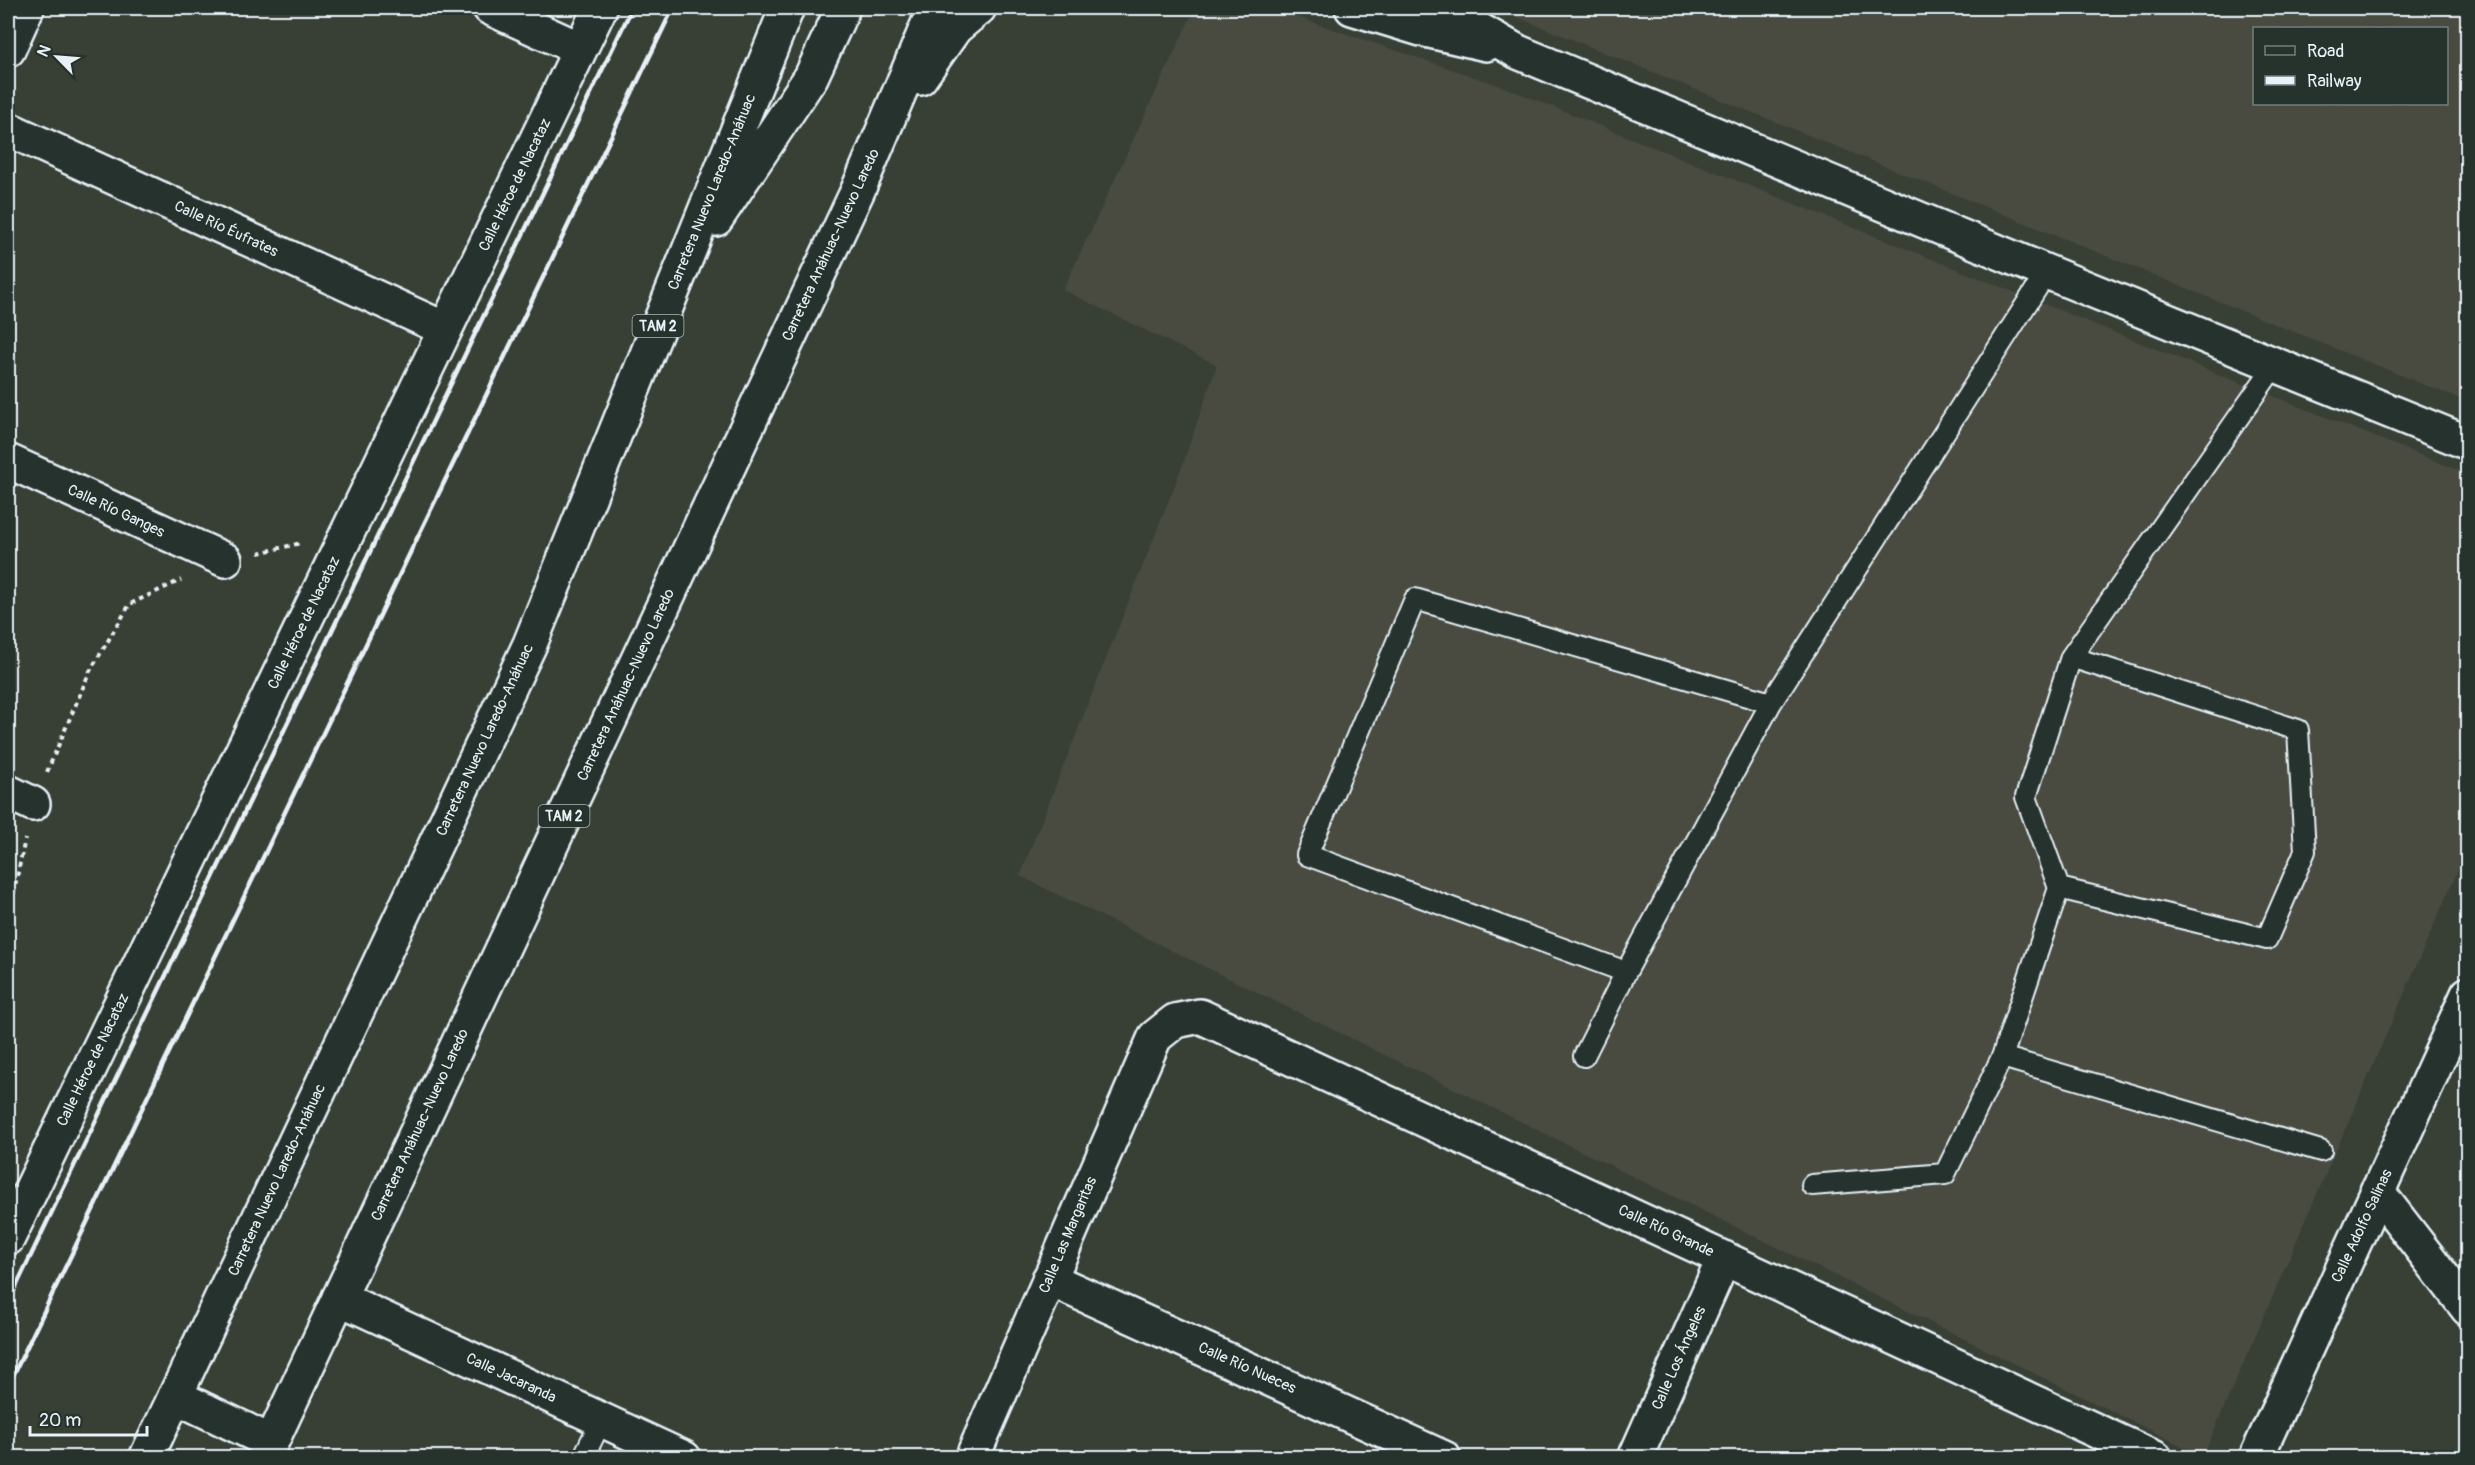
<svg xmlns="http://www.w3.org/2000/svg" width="2475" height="1465" font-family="Pangolin,sans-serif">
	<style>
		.built { fill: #484c41; fill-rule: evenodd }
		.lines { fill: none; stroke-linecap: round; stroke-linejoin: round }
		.lane-casing { stroke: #e8f1f8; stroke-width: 24 }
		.street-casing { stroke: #e8f1f8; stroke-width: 38 }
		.primary-casing { stroke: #e8f1f8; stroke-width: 38 }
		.path { stroke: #e8f1f8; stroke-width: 4; stroke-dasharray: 4.5 4.5; stroke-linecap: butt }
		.lane { stroke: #26332d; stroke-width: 20 }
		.street { stroke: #26332d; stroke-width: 33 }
		.primary { stroke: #26332d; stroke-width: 33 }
		.rail { stroke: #e8f1f8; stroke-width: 4.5 }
		.labels { text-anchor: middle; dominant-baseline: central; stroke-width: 4.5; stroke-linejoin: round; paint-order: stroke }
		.shield { fill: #26332d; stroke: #aeb8bb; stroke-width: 1.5 }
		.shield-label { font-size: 14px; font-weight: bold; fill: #e8f1f8 }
		.street-label { font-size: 15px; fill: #e8f1f8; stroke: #26332d }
	</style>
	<rect width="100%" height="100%" fill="#384036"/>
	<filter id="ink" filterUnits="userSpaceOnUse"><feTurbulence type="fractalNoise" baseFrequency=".0167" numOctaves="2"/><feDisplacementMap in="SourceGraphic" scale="12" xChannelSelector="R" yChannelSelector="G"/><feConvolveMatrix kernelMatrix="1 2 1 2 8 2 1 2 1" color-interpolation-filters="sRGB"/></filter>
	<g filter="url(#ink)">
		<!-- built -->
		<path class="built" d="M 1195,8 L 1270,8 L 1501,86 L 2467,474 L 2467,849 L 2203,1456 L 1020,876 L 1180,472 L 1217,365 L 1063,290 Z
			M 1504,8 L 2467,8 L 2467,402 L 1512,15 ZM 2254,28 L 2446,28 L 2446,104 L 2254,104 Z"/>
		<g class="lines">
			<defs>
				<path id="lane" d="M 2059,888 L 2267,939 L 2305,851 L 2298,730 L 2071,657
					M 1626,972 L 1307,855 L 1415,599 L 1771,703 L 2047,272
					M 1584,1056 L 1626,972 L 1771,703
					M 2002,1057 L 2321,1151
					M 1812,1185 L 1945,1174 L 2002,1057 L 2059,888 L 2026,797 L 2071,657 L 2275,365
					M 583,1458 L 602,1419"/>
				<path id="street" d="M 490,8 L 580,49
					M 8,50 L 27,8
					M 8,129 L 445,329
					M 8,461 L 225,560
					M 8,792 L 33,804
					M 2377,1191 L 2468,1309
					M 8,1238 L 600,8
					M 1049,1279 L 1444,1458
					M 339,1298 L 684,1458
					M 972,1458 L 1155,1037 L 1175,1021 L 1200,1016 L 2155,1458
					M 1635,1458 L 1724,1258
					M 2256,1458 L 2468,994"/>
				<path id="primary" d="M 1352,8 L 1421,29 L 1486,44
					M 1441,8 L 1518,52 L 2047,272 L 2468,443
					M 920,78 L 955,28 L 979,8
					M 716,219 L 811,77 L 843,8
					M 175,1396 L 271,1442
					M 146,1458 L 530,644 L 787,8
					M 264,1458 L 858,190 L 935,8"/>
			</defs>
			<!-- lane casing -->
			<use href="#lane" class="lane-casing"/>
			<!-- street casing -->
			<use href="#street" class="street-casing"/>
			<!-- primary casing -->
			<use href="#primary" class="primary-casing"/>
			<!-- path -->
			<path class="path" d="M 259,553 L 301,543
				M 47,772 L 90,671 L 130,604 L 181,580
				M 8,920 L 25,839"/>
			<!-- lane -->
			<use href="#lane" class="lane"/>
			<!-- street -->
			<use href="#street" class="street"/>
			<!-- primary -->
			<use href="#primary" class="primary"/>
			<!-- rail -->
			<path class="rail" d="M 8,1303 L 632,8
				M 8,1386 L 673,8"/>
		</g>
	</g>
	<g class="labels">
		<!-- shield labels -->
		<g class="shield">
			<rect x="632.5" y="315" width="51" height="22" rx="4.5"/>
			<rect x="538.5" y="805" width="51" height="22" rx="4.5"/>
		</g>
		<g class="shield-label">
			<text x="658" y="326">TAM 2</text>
			<text x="564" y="816">TAM 2</text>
		</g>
		<!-- street labels -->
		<g class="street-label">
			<text transform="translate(515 185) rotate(-64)">Calle Héroe de Nacataz</text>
			<text transform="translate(712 192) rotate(-68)">Carretera Nuevo Laredo-Anáhuac</text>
			<text transform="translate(226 229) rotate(25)">Calle Río Éufrates</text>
			<text transform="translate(831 245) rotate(-65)">Carretera Anáhuac-Nuevo Laredo</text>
			<text transform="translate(116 511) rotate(25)">Calle Río Ganges</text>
			<text transform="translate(304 623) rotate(-64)">Calle Héroe de Nacataz</text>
			<text transform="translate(626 685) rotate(-65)">Carretera Anáhuac-Nuevo Laredo</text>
			<text transform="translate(485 740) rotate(-65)">Carretera Nuevo Laredo-Anáhuac</text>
			<text transform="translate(93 1060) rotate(-64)">Calle Héroe de Nacataz</text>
			<text transform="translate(420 1125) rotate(-65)">Carretera Anáhuac-Nuevo Laredo</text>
			<text transform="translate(277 1180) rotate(-65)">Carretera Nuevo Laredo-Anáhuac</text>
			<text transform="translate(2362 1226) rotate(-65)">Calle Adolfo Salinas</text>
			<text transform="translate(1666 1231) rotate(25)">Calle Río Grande</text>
			<text transform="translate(1068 1235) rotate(-67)">Calle Las Margaritas</text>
			<text transform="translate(1679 1358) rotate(-66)">Calle Los Ángeles</text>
			<text transform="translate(1247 1368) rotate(24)">Calle Río Nueces</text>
			<text transform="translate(511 1378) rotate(25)">Calle Jacaranda</text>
		</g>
	</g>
	<!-- margin -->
	<rect width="2475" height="1465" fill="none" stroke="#26332d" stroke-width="30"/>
	<rect x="15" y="15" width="2445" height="1435" fill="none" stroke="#e8f1f8" stroke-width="2" filter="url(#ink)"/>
	<!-- legend -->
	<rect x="2253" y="27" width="195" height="78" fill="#26332d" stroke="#747f7e" stroke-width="1.5"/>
	<rect x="2265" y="46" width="30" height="9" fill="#26332d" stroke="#747f7e" stroke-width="1.5"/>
	<text x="2307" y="57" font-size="18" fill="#e8f1f8">Road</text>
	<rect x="2265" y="76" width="30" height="9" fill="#e8f1f8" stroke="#747f7e" stroke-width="1.5"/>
	<text x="2307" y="87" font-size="18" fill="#e8f1f8">Railway</text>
	<!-- north arrow -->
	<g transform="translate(57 57) rotate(295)" stroke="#26332d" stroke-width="4.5" paint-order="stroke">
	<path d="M0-4.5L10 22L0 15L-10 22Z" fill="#e8f1f8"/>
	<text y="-9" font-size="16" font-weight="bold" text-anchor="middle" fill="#e8f1f8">N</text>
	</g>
	<!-- scale -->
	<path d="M30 1426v9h117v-9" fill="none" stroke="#e8f1f8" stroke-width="3"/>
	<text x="39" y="1426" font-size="18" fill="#e8f1f8" stroke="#26332d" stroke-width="4.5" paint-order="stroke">20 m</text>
</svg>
